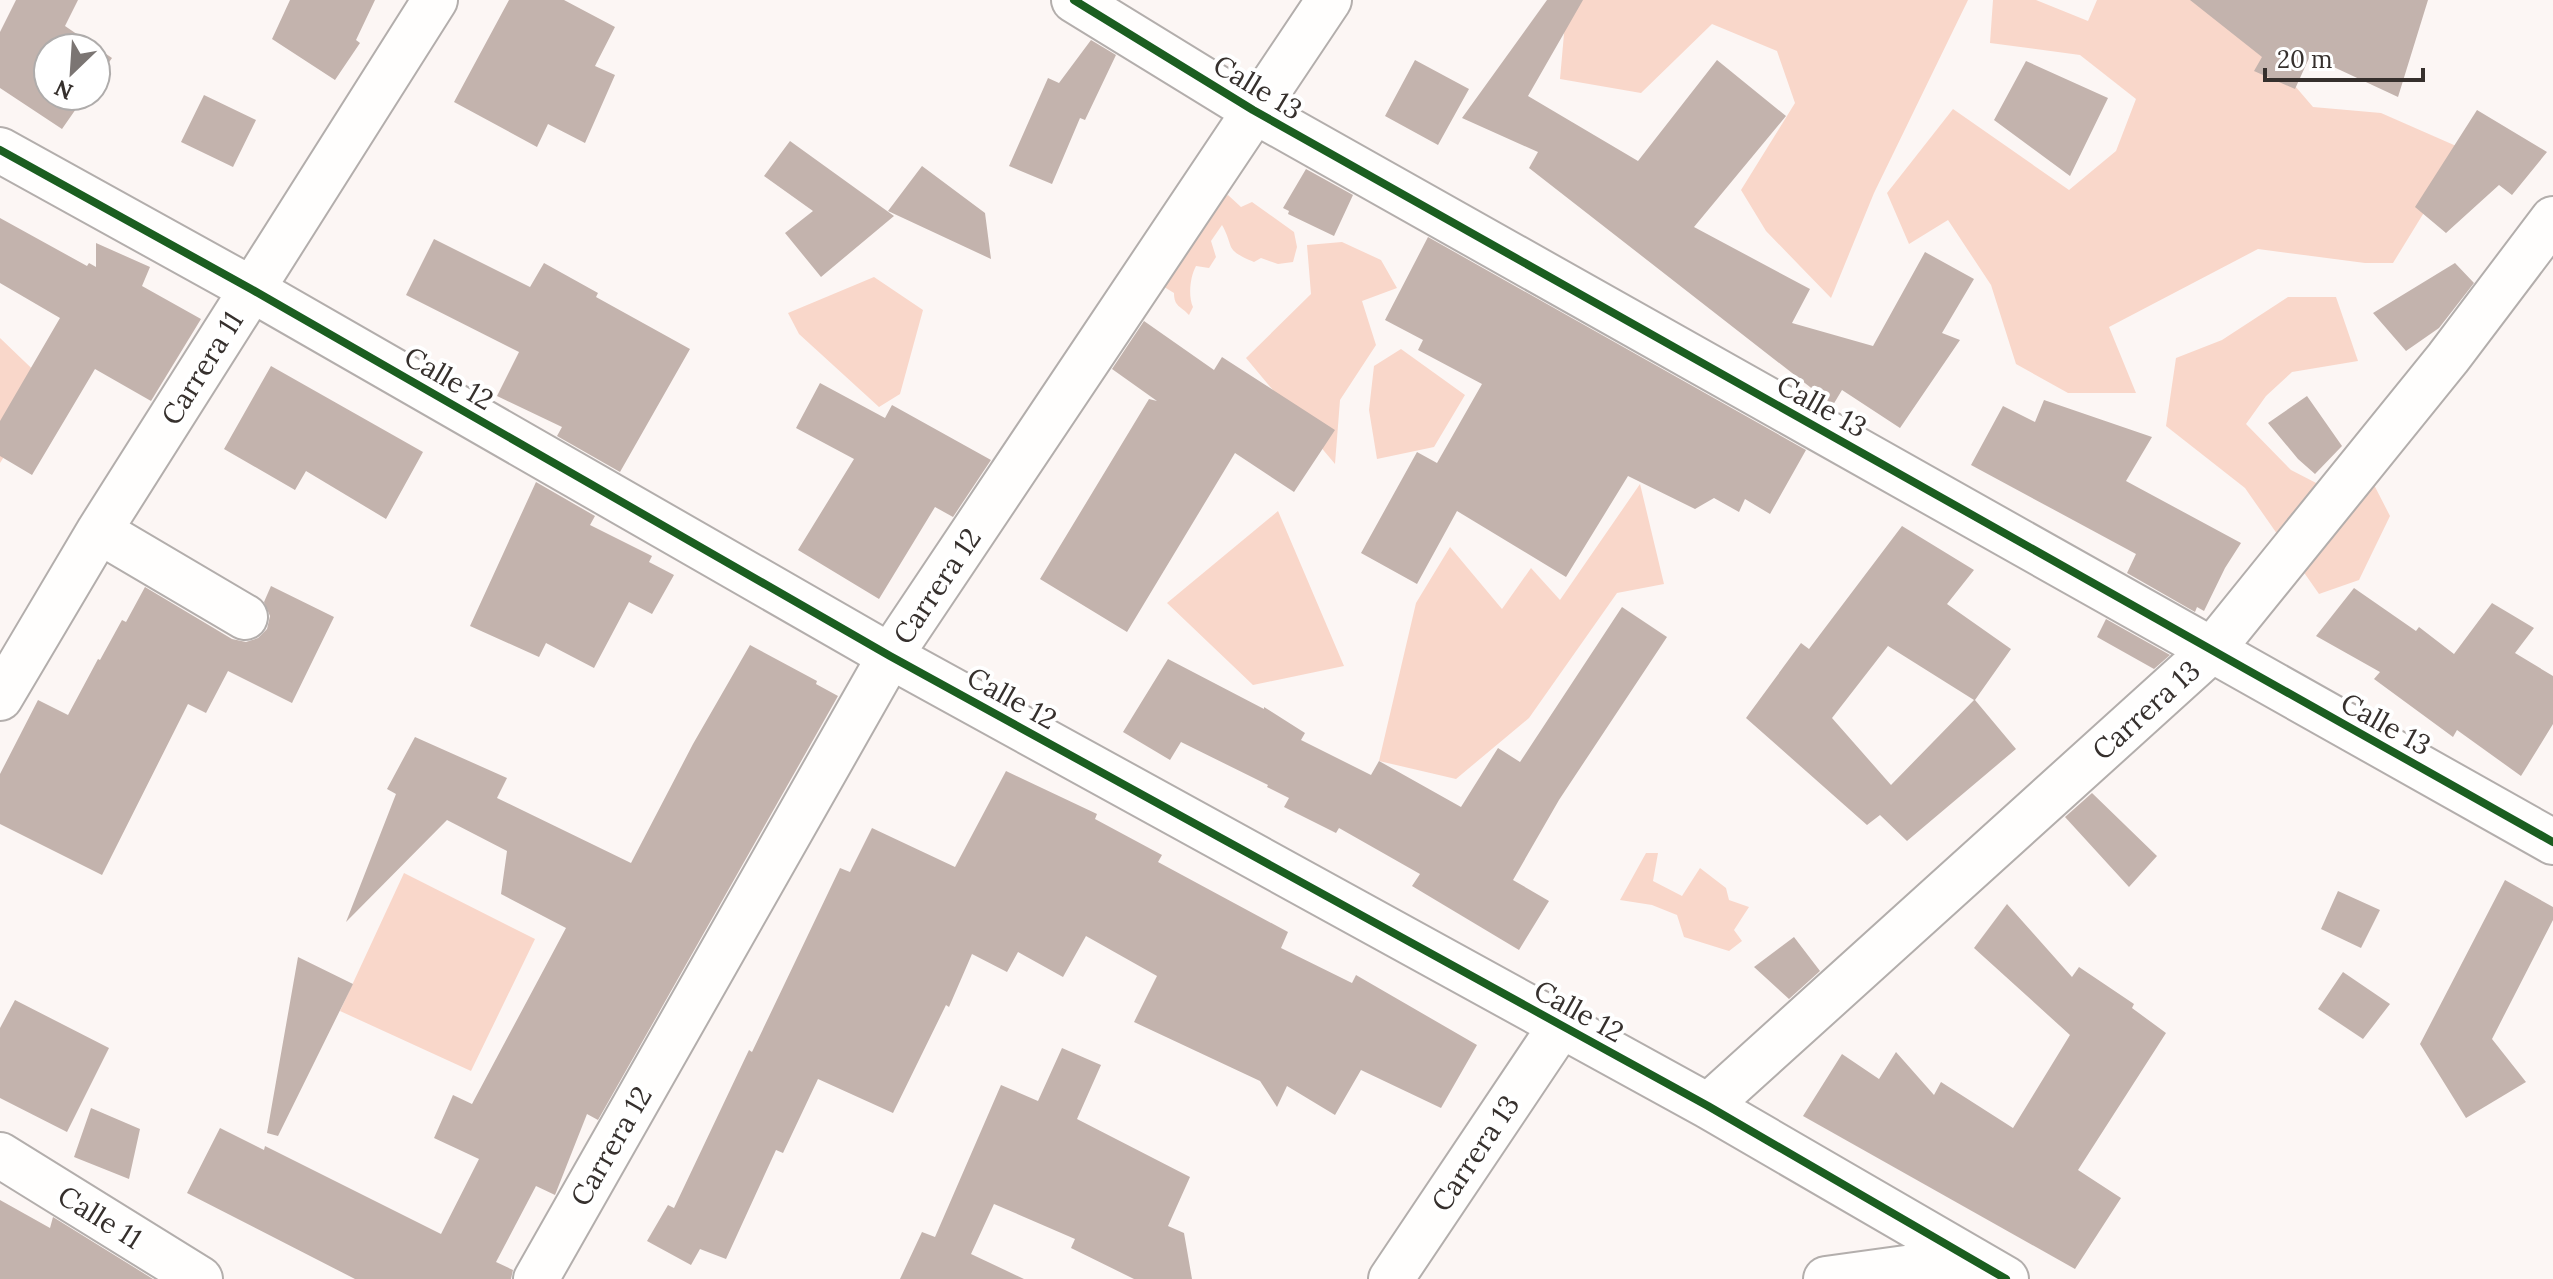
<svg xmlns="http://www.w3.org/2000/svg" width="2553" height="1279" font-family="Lora,serif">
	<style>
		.green { fill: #f9d7ca }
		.building { fill: #c3b3ad; fill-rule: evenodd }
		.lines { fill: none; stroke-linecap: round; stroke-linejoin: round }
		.minor-casing { stroke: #b3aeac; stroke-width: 48 }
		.minor { stroke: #fffefd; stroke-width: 44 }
		.cycleway-casing { stroke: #fff; stroke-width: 13 }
		.cycleway { stroke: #1b5e20; stroke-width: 8 }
		.labels { text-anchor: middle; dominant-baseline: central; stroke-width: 8; stroke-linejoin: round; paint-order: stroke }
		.street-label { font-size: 28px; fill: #36302d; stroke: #fff }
	</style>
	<rect width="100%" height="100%" fill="#fcf6f4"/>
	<!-- green -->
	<path class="green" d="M 1567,0 L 1968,0 L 1874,193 L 1831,298 L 1766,231 L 1741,190 L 1795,103 L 1777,51 L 1712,24 L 1641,93 L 1560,79 Z
		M 1993,0 L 2036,0 L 2088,21 L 2097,0 L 2221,0 L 2313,107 L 2381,113 L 2463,149 L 2393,263 L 2365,263 L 2258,249 L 2109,327 L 2136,393 L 2068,393 L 2016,364 L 1991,285 L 1948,220 L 1909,244 L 1887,193 L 1953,109 L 2069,190 L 2116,151 L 2136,99 L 2080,55 L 1990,43 Z
		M 1228,195 L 1241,207 L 1252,202 L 1294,232 L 1297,247 L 1293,262 L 1278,264 L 1261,258 L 1254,262 C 1223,249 1235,248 1222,225 L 1211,241 L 1216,257 L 1209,268 L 1196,266 C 1190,277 1188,296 1193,307 L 1189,315 C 1181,306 1174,307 1174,293 L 1161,285 L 1193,235 L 1201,233 C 1204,217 1214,202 1228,195 Z
		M 1342,242 L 1381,260 L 1397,288 L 1362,301 L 1376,345 L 1340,400 L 1335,464 L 1246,358 L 1311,294 L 1307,245 Z
		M 874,277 L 923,310 L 900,394 L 879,407 L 799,334 L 788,313 Z
		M 2288,297 L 2336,297 L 2358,361 L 2292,372 L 2266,396 L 2246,424 L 2291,470 L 2322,486 L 2370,477 L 2390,516 L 2359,580 L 2319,594 L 2245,488 L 2166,426 L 2176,358 L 2222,340 Z
		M 0,338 L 49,385 L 0,463 Z
		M 1401,349 L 1465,395 L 1434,447 L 1377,459 L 1369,410 L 1374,366 Z
		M 1640,484 L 1664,584 L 1617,593 L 1529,718 L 1456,779 L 1379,761 L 1416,603 L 1450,547 L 1502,609 L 1531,568 L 1560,600 Z
		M 1278,511 L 1344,666 L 1253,685 L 1167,603 Z
		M 1646,853 L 1658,853 L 1653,881 L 1682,896 L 1700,868 L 1726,888 L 1729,900 L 1749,907 L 1734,930 L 1742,941 L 1729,951 L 1684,937 L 1677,915 L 1652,905 L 1620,900 Z
		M 404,873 L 535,939 L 471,1071 L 340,1011 Z"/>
	<!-- building -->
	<path class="building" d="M 16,0 L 78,0 L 65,26 L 112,58 L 96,81 L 96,48 L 48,48 L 48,96 L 85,96 L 62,129 L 0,88 L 0,32 Z
		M 290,0 L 375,0 L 356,40 L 360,43 L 335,80 L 272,39 Z
		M 509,0 L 564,0 L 615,27 L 595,66 L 615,75 L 585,143 L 548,124 L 537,147 L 454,102 Z
		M 1547,0 L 1583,0 L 1528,96 L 1638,161 L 1717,60 L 1786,116 L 1694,227 L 1810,289 L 1792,323 L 1873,346 L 1925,252 L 1974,279 L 1942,333 L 1960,340 L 1900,428 L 1842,390 L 1833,405 L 1529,168 L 1538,152 L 1462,118 Z
		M 2190,0 L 2428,0 L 2398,97 L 2310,56 L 2295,89 L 2254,71 L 2262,57 Z
		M 1091,40 L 1116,55 L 1085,120 L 1080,118 L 1052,184 L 1009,166 L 1048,78 L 1059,83 Z
		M 1415,60 L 1469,89 L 1438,145 L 1385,116 Z
		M 2026,61 L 2108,98 L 2070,176 L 1994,120 Z
		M 204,95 L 256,120 L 233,167 L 181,142 Z
		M 2477,110 L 2547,152 L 2512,195 L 2499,185 L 2446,233 L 2415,207 Z
		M 790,141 L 894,216 L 821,277 L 785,233 L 813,211 L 764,176 Z
		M 922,166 L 985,213 L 991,259 L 888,211 Z
		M 1306,169 L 1353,195 L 1334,236 L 1288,214 L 1289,211 L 1283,208 Z
		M 0,218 L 87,266 L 89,263 L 96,267 L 96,243 L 150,267 L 142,286 L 201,319 L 151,401 L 95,369 L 32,475 L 0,456 L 0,421 L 60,318 L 0,283 Z
		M 1428,237 L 1806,450 L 1770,514 L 1745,499 L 1739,512 L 1714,498 L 1695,509 L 1628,476 L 1566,577 L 1457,511 L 1417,584 L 1361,553 L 1417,452 L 1437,463 L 1482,384 L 1418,350 L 1423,340 L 1385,320 Z
		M 434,239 L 530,287 L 544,263 L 598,293 L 596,297 L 690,349 L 620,472 L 557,436 L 562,427 L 497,396 L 519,352 L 406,295 Z
		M 2455,263 L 2474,283 L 2439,328 L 2406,351 L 2373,313 Z
		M 1144,321 L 1214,370 L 1222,357 L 1335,430 L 1294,492 L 1235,453 L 1127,632 L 1040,579 L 1149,399 L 1157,401 L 1112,369 Z
		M 271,366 L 423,452 L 386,519 L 306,471 L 295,490 L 224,449 Z
		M 820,383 L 885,418 L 892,405 L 991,460 L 953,517 L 935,507 L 879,599 L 798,550 L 854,459 L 796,428 Z
		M 2307,396 L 2342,446 L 2315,474 L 2298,459 L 2268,423 Z
		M 2044,400 L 2152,437 L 2126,481 L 2241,543 L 2225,568 L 2204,611 L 2197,607 L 2195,612 L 2127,573 L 2136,554 L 1971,465 L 2003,406 L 2035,422 Z
		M 536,482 L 595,516 L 590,525 L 652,556 L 649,562 L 674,575 L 652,614 L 629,602 L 594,668 L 546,643 L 539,657 L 470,626 Z
		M 1902,526 L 1974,570 L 1947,604 L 2011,649 L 1975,700 L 2016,749 L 1907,841 L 1880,815 L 1867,825 L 1746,718 L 1801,643 L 1809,649 ZM 1888,646 L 1974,700 L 1891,785 L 1832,718 Z
		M 271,586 L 334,617 L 292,703 L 228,671 L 206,713 L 188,704 L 102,875 L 0,824 L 0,774 L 38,700 L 68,715 L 98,659 L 100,660 L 122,620 L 126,622 L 145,587 L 232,639 L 246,642 L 258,638 L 267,629 L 270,616 L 264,602 Z
		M 2354,588 L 2416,631 L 2419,627 L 2454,654 L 2492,603 L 2534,628 L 2515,653 L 2553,676 L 2553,724 L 2521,776 L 2457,730 L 2453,737 L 2374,679 L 2380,672 L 2316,636 Z
		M 1622,607 L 1667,637 L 1559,800 L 1513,880 L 1549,901 L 1519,950 L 1412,886 L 1420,874 L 1339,828 L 1336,833 L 1284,807 L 1289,798 L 1267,787 L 1268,785 L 1181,742 L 1170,760 L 1123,732 L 1168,659 L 1264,709 L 1264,707 L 1305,733 L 1301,740 L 1371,775 L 1379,761 L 1461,807 L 1498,748 L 1520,762 Z
		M 2106,619 L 2170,655 L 2154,669 L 2097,637 Z
		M 750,645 L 817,681 L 816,684 L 838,696 L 598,1120 L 587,1114 L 555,1195 L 536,1186 L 496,1262 L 513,1270 L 511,1279 L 355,1279 L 187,1193 L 220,1128 L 264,1150 L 265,1146 L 441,1234 L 479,1159 L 434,1138 L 453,1095 L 472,1104 L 566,928 L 501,894 L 507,851 L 447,820 L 346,922 L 396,794 L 387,789 L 415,737 L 507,778 L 497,798 L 631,863 L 693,744 Z
		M 1006,771 L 1097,814 L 1095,819 L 1162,855 L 1158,862 L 1288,932 L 1281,948 L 1352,983 L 1356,975 L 1477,1045 L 1441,1108 L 1361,1070 L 1335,1115 L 1287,1086 L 1277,1107 L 1260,1081 L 1134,1022 L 1157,976 L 1086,936 L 1063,977 L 1018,952 L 1007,972 L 972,954 L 949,1007 L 946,1005 L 893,1113 L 818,1079 L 783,1153 L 776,1150 L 726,1259 L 700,1249 L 691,1265 L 647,1241 L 668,1205 L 674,1208 L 749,1050 L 752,1052 L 840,868 L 850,872 L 872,828 L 955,867 Z
		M 2092,793 L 2157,856 L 2129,887 L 2065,817 Z
		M 2505,880 L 2553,907 L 2553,920 L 2492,1039 L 2526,1082 L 2466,1118 L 2420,1044 Z
		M 2338,891 L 2380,910 L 2361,948 L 2321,929 Z
		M 2007,904 L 2072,977 L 2079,967 L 2134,1004 L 2132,1008 L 2166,1033 L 2078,1170 L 2121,1198 L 2075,1269 L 1803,1116 L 1842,1054 L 1879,1079 L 1896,1052 L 1934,1095 L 1941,1082 L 2013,1128 L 2070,1035 L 1974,948 Z
		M 1794,937 L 1820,971 L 1789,999 L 1754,967 Z
		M 298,957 L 353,984 L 278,1136 L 267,1133 Z
		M 2343,972 L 2390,1004 L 2363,1039 L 2318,1009 Z
		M 15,1000 L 109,1048 L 67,1132 L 0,1098 L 0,1028 Z
		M 1062,1048 L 1101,1065 L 1077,1119 L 1190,1177 L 1168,1226 L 1184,1233 L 1192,1279 L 1134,1279 L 1071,1248 L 1075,1239 L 994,1204 L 971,1254 L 1024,1279 L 900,1279 L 922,1232 L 935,1237 L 1001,1085 L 1038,1101 Z
		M 91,1108 L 140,1129 L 129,1179 L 74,1157 Z
		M 0,1200 L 50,1228 L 53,1217 L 153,1279 L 0,1279 Z"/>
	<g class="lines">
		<defs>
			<path id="minor" d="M 1074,0 L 1253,110 L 2553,842
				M 0,150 L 251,289 L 890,656 L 1708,1106 L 2006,1279
				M 99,531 L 245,617
				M 0,698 L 99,531 L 435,0
				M 1708,1106 L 2211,651 L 2448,358 L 2553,219
				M 0,1155 L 200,1279
				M 536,1279 L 890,656 L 1329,0
				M 1391,1279 L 1560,1027
				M 1826,1279 L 1971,1259"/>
		</defs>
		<!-- minor casing -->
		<use href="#minor" class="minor-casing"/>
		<!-- minor -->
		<use href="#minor" class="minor"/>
		<defs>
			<path id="cycleway" d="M 1074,0 L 1253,110 L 2553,842
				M 0,150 L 251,289 L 890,656 L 1708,1106 L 2006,1279"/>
		</defs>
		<!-- cycleway casing -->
		<use href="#cycleway" class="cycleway-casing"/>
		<!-- cycleway -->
		<use href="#cycleway" class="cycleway"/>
	</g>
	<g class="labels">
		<!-- street labels -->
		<g class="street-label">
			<text transform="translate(1258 87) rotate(31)">Calle 13</text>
			<text transform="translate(202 368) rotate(-58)">Carrera 11</text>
			<text transform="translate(449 378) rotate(30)">Calle 12</text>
			<text transform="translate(1822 406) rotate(29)">Calle 13</text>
			<text transform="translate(937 586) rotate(-56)">Carrera 12</text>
			<text transform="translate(1012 698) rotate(29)">Calle 12</text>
			<text transform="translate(2146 710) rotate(-42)">Carrera 13</text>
			<text transform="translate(2386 724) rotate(29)">Calle 13</text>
			<text transform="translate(1579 1011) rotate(29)">Calle 12</text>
			<text transform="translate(611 1146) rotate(-60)">Carrera 12</text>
			<text transform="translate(1475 1153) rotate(-56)">Carrera 13</text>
			<text transform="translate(100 1217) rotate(32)">Calle 11</text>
		</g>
	</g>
	<!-- north arrow -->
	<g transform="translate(72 72) rotate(205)"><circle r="38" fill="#ffffff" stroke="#afacab" stroke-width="2"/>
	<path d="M0-6L14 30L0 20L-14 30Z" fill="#7b7573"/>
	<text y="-12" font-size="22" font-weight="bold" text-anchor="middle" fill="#36302d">N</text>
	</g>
	<!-- scale -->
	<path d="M2265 68v12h158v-12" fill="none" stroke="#36302d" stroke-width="4"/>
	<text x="2277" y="68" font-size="24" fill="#36302d" stroke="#ffffff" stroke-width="6" paint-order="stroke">20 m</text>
</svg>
